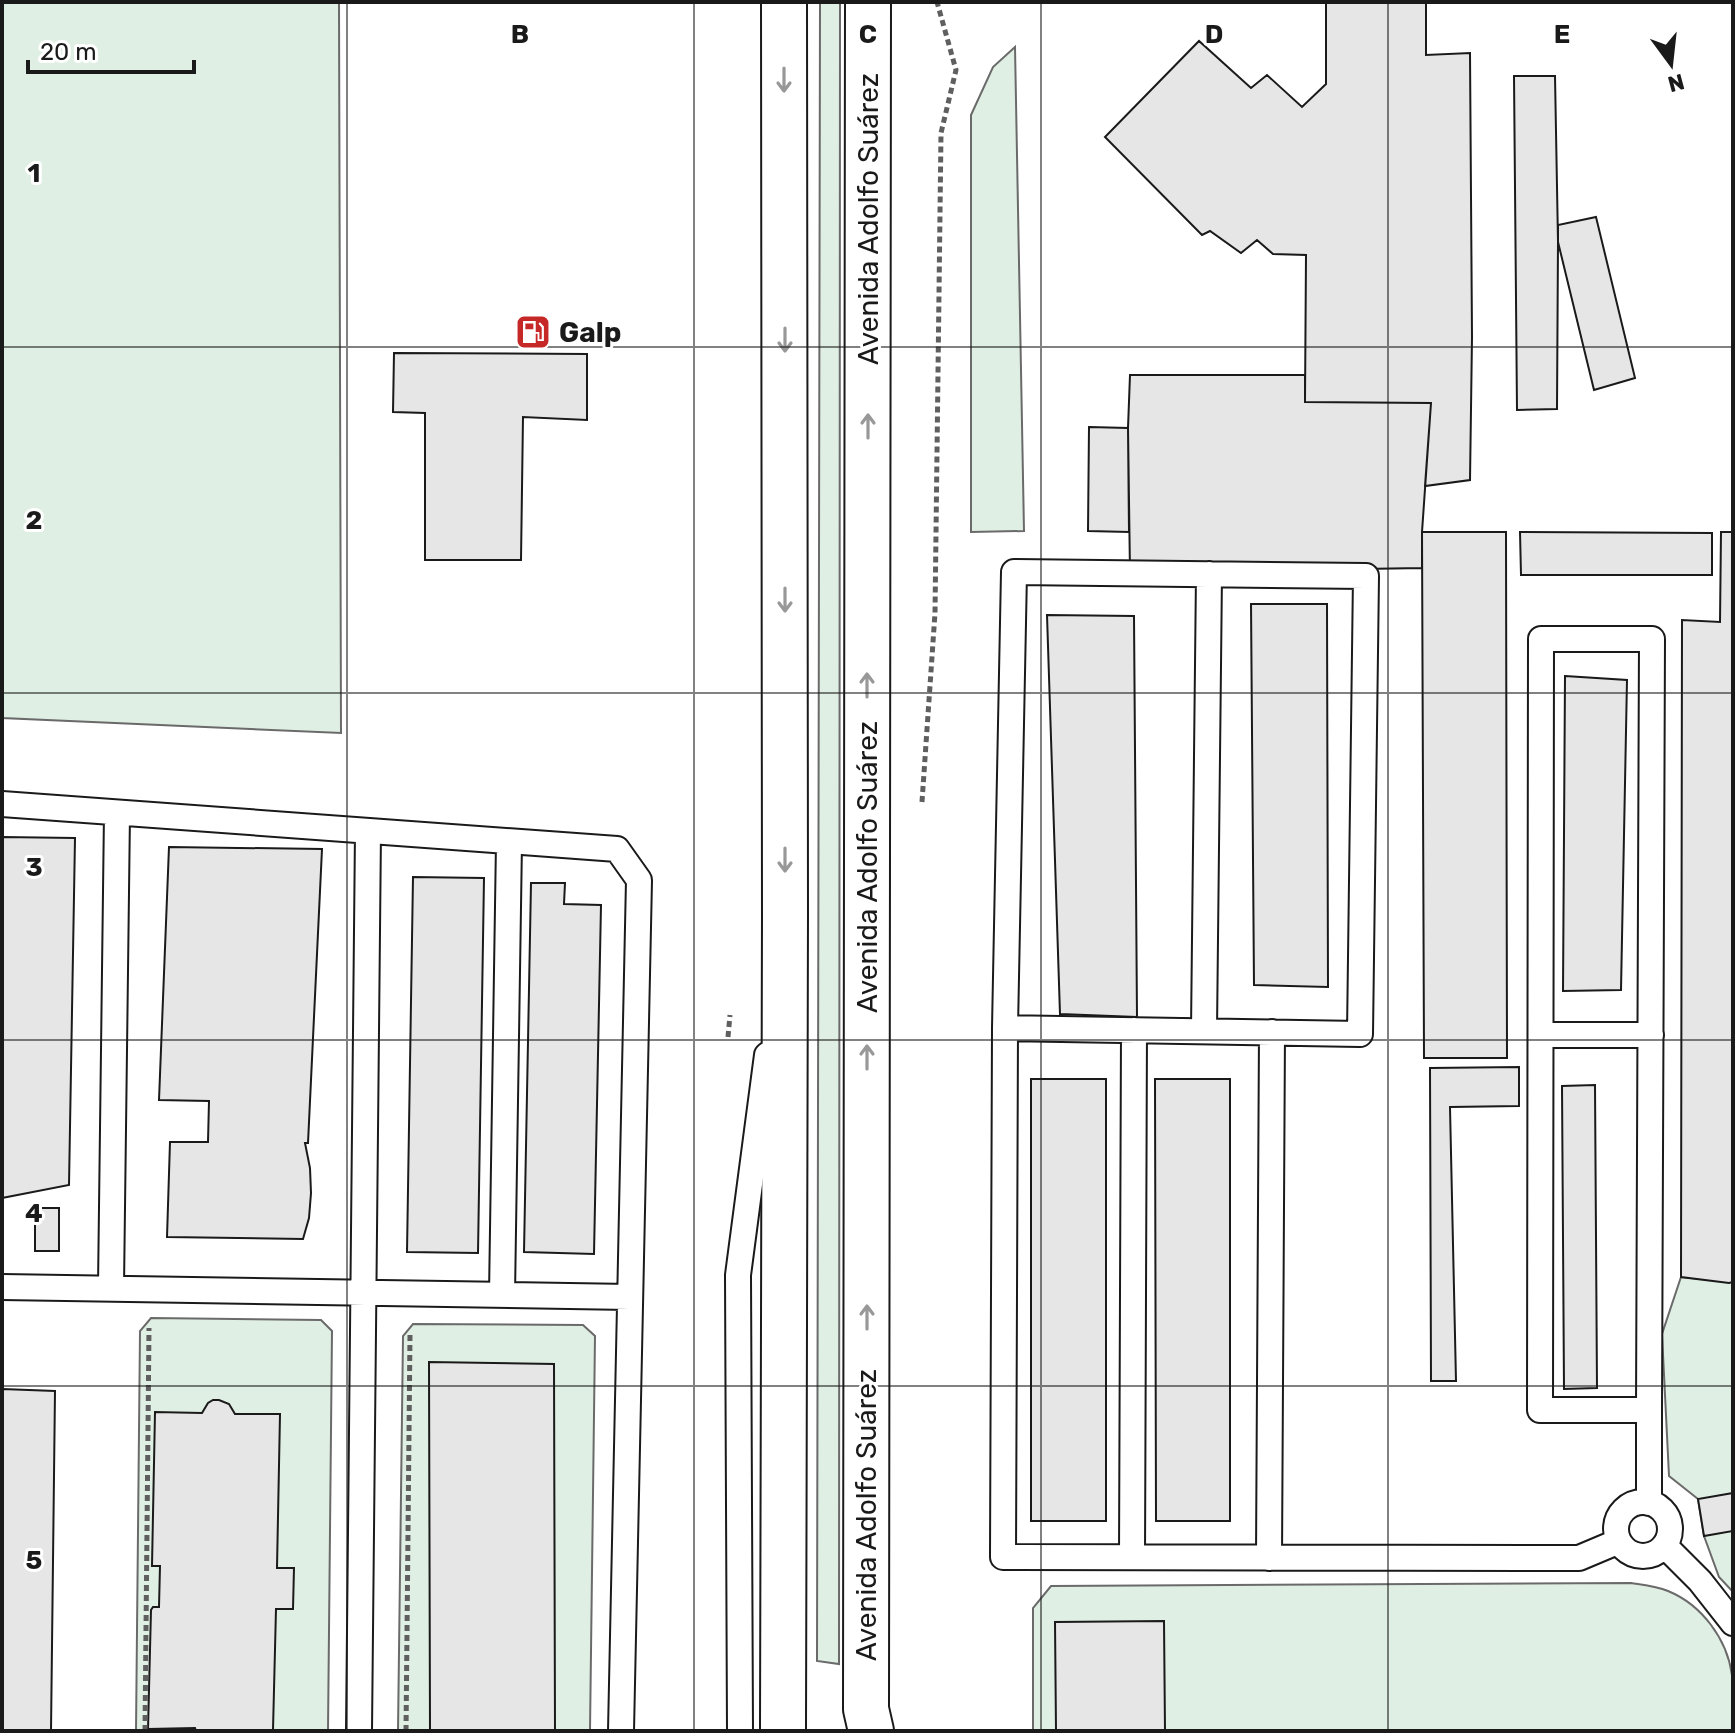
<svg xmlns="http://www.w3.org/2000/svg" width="1735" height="1733" font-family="Rubik,sans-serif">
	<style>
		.green { fill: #e0efe3; stroke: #6a6a6a; stroke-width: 2 }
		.building { fill: #e6e6e6; stroke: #1a1a1a; stroke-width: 2 }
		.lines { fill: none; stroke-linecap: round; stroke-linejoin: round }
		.service-casing { stroke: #1a1a1a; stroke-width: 28 }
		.trunk-casing { stroke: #1a1a1a; stroke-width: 48 }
		.path { stroke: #5f5f5f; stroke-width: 5; stroke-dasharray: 6 4; stroke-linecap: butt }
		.service { stroke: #fff; stroke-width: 24 }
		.trunk { stroke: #fff; stroke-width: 44 }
		.oneway { stroke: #989898 }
		.grid { fill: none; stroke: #1a1a1a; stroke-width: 2; stroke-opacity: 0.55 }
		.labels { text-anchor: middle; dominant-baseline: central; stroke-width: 6; stroke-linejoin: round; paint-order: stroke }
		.street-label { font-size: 28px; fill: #1a1a1a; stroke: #fff }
		.poi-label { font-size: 28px; font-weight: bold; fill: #1a1a1a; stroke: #fff; text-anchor: start }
		.grid-label { font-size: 26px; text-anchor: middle; font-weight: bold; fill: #1a1a1a; stroke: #fff; stroke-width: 6; stroke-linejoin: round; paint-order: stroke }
	</style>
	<rect width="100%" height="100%" fill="#fff"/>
	<!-- green -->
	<path class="green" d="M 2,2 L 339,2 L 341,733 L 2,718 Z
		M 820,2 L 840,2 L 839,1664 L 817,1661 Z
		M 1015,47 L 1024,531 L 971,532 L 971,115 L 993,67 Z
		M 1681,1277 L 1733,1282 L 1733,1592 L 1719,1577 L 1704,1536 L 1698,1499 L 1669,1476 L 1662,1334 Z
		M 151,1318 L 321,1320 L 332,1331 L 328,1731 L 136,1731 L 140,1331 Z
		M 413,1324 L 583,1325 L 595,1336 L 590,1731 L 398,1731 L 403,1336 Z
		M 1631,1583 C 1644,1585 1656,1586 1668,1591 C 1702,1605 1727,1639 1732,1675 C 1735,1693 1733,1713 1733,1731 L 1033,1731 L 1033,1608 L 1051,1586 Z"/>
	<!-- building -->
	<path class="building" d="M 1326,2 L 1426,2 L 1426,55 L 1470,53 L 1472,337 L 1470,480 L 1425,486 L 1431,403 L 1305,402 L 1306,255 L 1273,254 L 1257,240 L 1241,253 L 1210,231 L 1202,235 L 1105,137 L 1199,41 L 1251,88 L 1267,75 L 1302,107 L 1326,84 Z
		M 1514,76 L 1555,76 L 1558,242 L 1557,409 L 1517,410 Z
		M 1596,217 L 1635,378 L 1594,390 L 1558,242 L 1558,225 Z
		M 394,353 L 587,354 L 587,420 L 523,417 L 521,560 L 425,560 L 425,413 L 393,412 Z
		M 1130,375 L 1305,375 L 1305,402 L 1431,403 L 1422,532 L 1422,568 L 1130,573 L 1128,428 Z
		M 1089,427 L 1128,428 L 1129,532 L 1088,531 Z
		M 1422,532 L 1506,532 L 1507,1058 L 1424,1058 Z
		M 1520,532 L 1712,533 L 1712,575 L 1521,575 Z
		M 1721,532 L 1733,532 L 1733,1282 L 1729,1283 L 1681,1277 L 1682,620 L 1720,622 Z
		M 1251,604 L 1327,604 L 1328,987 L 1254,985 Z
		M 1047,615 L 1134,616 L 1137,1017 L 1060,1014 Z
		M 1565,676 L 1627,680 L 1621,990 L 1563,991 Z
		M 2,837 L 75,838 L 69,1185 L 2,1198 Z
		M 169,847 L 322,849 L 308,1143 L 305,1143 L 310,1168 L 311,1193 L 309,1218 L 303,1239 L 167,1237 L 170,1142 L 208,1142 L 209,1101 L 159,1100 Z
		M 413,877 L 484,878 L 478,1253 L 407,1252 Z
		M 531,883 L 565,883 L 564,904 L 601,905 L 594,1254 L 524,1252 Z
		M 1519,1067 L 1519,1106 L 1450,1107 L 1456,1381 L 1431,1381 L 1430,1068 Z
		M 1031,1079 L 1106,1079 L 1106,1521 L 1031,1521 Z
		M 1155,1079 L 1230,1079 L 1230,1521 L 1156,1521 Z
		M 1595,1085 L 1597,1388 L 1564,1389 L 1562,1086 Z
		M 35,1208 L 59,1208 L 59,1251 L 35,1251 Z
		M 429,1362 L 554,1364 L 555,1731 L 430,1731 Z
		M 2,1389 L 55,1391 L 51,1731 L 2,1731 Z
		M 213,1400 L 219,1400 L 229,1404 L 235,1414 L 280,1414 L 277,1568 L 294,1568 L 293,1609 L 276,1609 L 273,1730 L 196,1731 L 195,1728 L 148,1729 L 151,1610 L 153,1607 L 159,1607 L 160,1566 L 152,1566 L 155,1412 L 202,1413 L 208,1403 Z
		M 1733,1493 L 1733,1531 L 1704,1536 L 1698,1499 Z
		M 1164,1621 L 1165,1731 L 1056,1731 L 1055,1622 Z"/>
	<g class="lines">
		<defs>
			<path id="service" d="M 2,804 L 617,849 L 639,880 L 621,1731
				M 1005,1028 L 1360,1034 L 1366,576 L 1014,572 L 1005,1028 L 1003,1557 L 1579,1558 L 1617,1542
				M 1204,1031 L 1209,574
				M 1541,1035 L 1651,1035
				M 2,1287 L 630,1297
				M 111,1287 L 117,813
				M 502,1295 L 509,842
				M1616 1529a27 27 0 1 1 54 0a27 27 0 1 1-54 0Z
				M 1649,1503 L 1649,1410 L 1652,639 L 1541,639 L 1540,1410 L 1649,1410
				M 1665,1546 L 1700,1581 L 1733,1623
				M 1132,1557 L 1134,1030
				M 1269,1558 L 1272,1032
				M 359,1731 L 368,831
				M 740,1731 L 738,1275 L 767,1055"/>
			<path id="trunk" d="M 868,2 L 866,1709 L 871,1731
				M 783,1731 L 785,914 L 784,2"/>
		</defs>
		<!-- service casing -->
		<use href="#service" class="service-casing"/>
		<!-- trunk casing -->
		<use href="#trunk" class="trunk-casing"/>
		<!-- path -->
		<path class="path" d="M 922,802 L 935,613 L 941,133 L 956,70 L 937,2
			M 728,1037 L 730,1015
			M 145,1731 L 149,1328
			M 406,1731 L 410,1335"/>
		<!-- service -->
		<use href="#service" class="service"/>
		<!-- trunk -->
		<use href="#trunk" class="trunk"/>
	</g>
	<!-- one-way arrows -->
	<defs><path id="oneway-shaft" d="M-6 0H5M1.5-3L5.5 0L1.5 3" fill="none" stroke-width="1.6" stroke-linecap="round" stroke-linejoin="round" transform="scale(2)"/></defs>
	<g class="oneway">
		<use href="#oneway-shaft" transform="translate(784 80) rotate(90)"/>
		<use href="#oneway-shaft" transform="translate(785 340) rotate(90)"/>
		<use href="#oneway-shaft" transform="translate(868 426) rotate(-90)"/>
		<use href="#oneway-shaft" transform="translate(785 600) rotate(90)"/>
		<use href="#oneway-shaft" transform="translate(867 685) rotate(-90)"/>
		<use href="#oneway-shaft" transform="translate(785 860) rotate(90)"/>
		<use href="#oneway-shaft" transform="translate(867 1057) rotate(-90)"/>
		<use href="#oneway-shaft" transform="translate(867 1317) rotate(-90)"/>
	</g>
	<!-- grid -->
	<path class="grid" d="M 347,2 L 347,1731M 694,2 L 694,1731M 1041,2 L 1041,1731M 1388,2 L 1388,1731M 2,347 L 1733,347M 2,693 L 1733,693M 2,1040 L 1733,1040M 2,1386 L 1733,1386"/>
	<!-- icons -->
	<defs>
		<symbol id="fuel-square" viewBox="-11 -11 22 22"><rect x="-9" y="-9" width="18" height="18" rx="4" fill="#c62828" stroke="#fff"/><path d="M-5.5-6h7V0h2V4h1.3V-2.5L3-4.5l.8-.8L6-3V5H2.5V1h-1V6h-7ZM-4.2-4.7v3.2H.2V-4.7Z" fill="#fff"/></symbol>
	</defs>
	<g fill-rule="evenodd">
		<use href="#fuel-square" x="513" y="312" width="40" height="40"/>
	</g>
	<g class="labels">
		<!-- street labels -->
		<g class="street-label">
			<text transform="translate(868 219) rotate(-90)">Avenida Adolfo Suárez</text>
			<text transform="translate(867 867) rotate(-90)">Avenida Adolfo Suárez</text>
			<text transform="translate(866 1515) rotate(-90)">Avenida Adolfo Suárez</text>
		</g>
		<!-- poi labels -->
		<g class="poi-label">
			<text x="559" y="332">Galp</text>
		</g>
	</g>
	<g class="grid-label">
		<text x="520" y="43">B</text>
		<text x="868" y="43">C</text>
		<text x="1214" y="43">D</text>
		<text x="1562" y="43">E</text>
		<text x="34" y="182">1</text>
		<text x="34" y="529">2</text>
		<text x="34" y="876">3</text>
		<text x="34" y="1222">4</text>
		<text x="34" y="1569">5</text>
	</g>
	<!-- border -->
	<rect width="1735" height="1733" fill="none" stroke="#1a1a1a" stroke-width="8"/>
	<!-- north arrow -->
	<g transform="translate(1671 64) rotate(165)" stroke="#ffffff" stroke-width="6" paint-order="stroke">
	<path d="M0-6L14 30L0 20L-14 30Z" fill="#1a1a1a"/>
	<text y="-12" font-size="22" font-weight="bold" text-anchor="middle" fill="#1a1a1a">N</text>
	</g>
	<!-- scale -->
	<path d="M28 60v12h166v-12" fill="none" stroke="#1a1a1a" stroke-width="4"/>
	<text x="40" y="60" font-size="24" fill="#1a1a1a" stroke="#ffffff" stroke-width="6" paint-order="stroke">20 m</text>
</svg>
